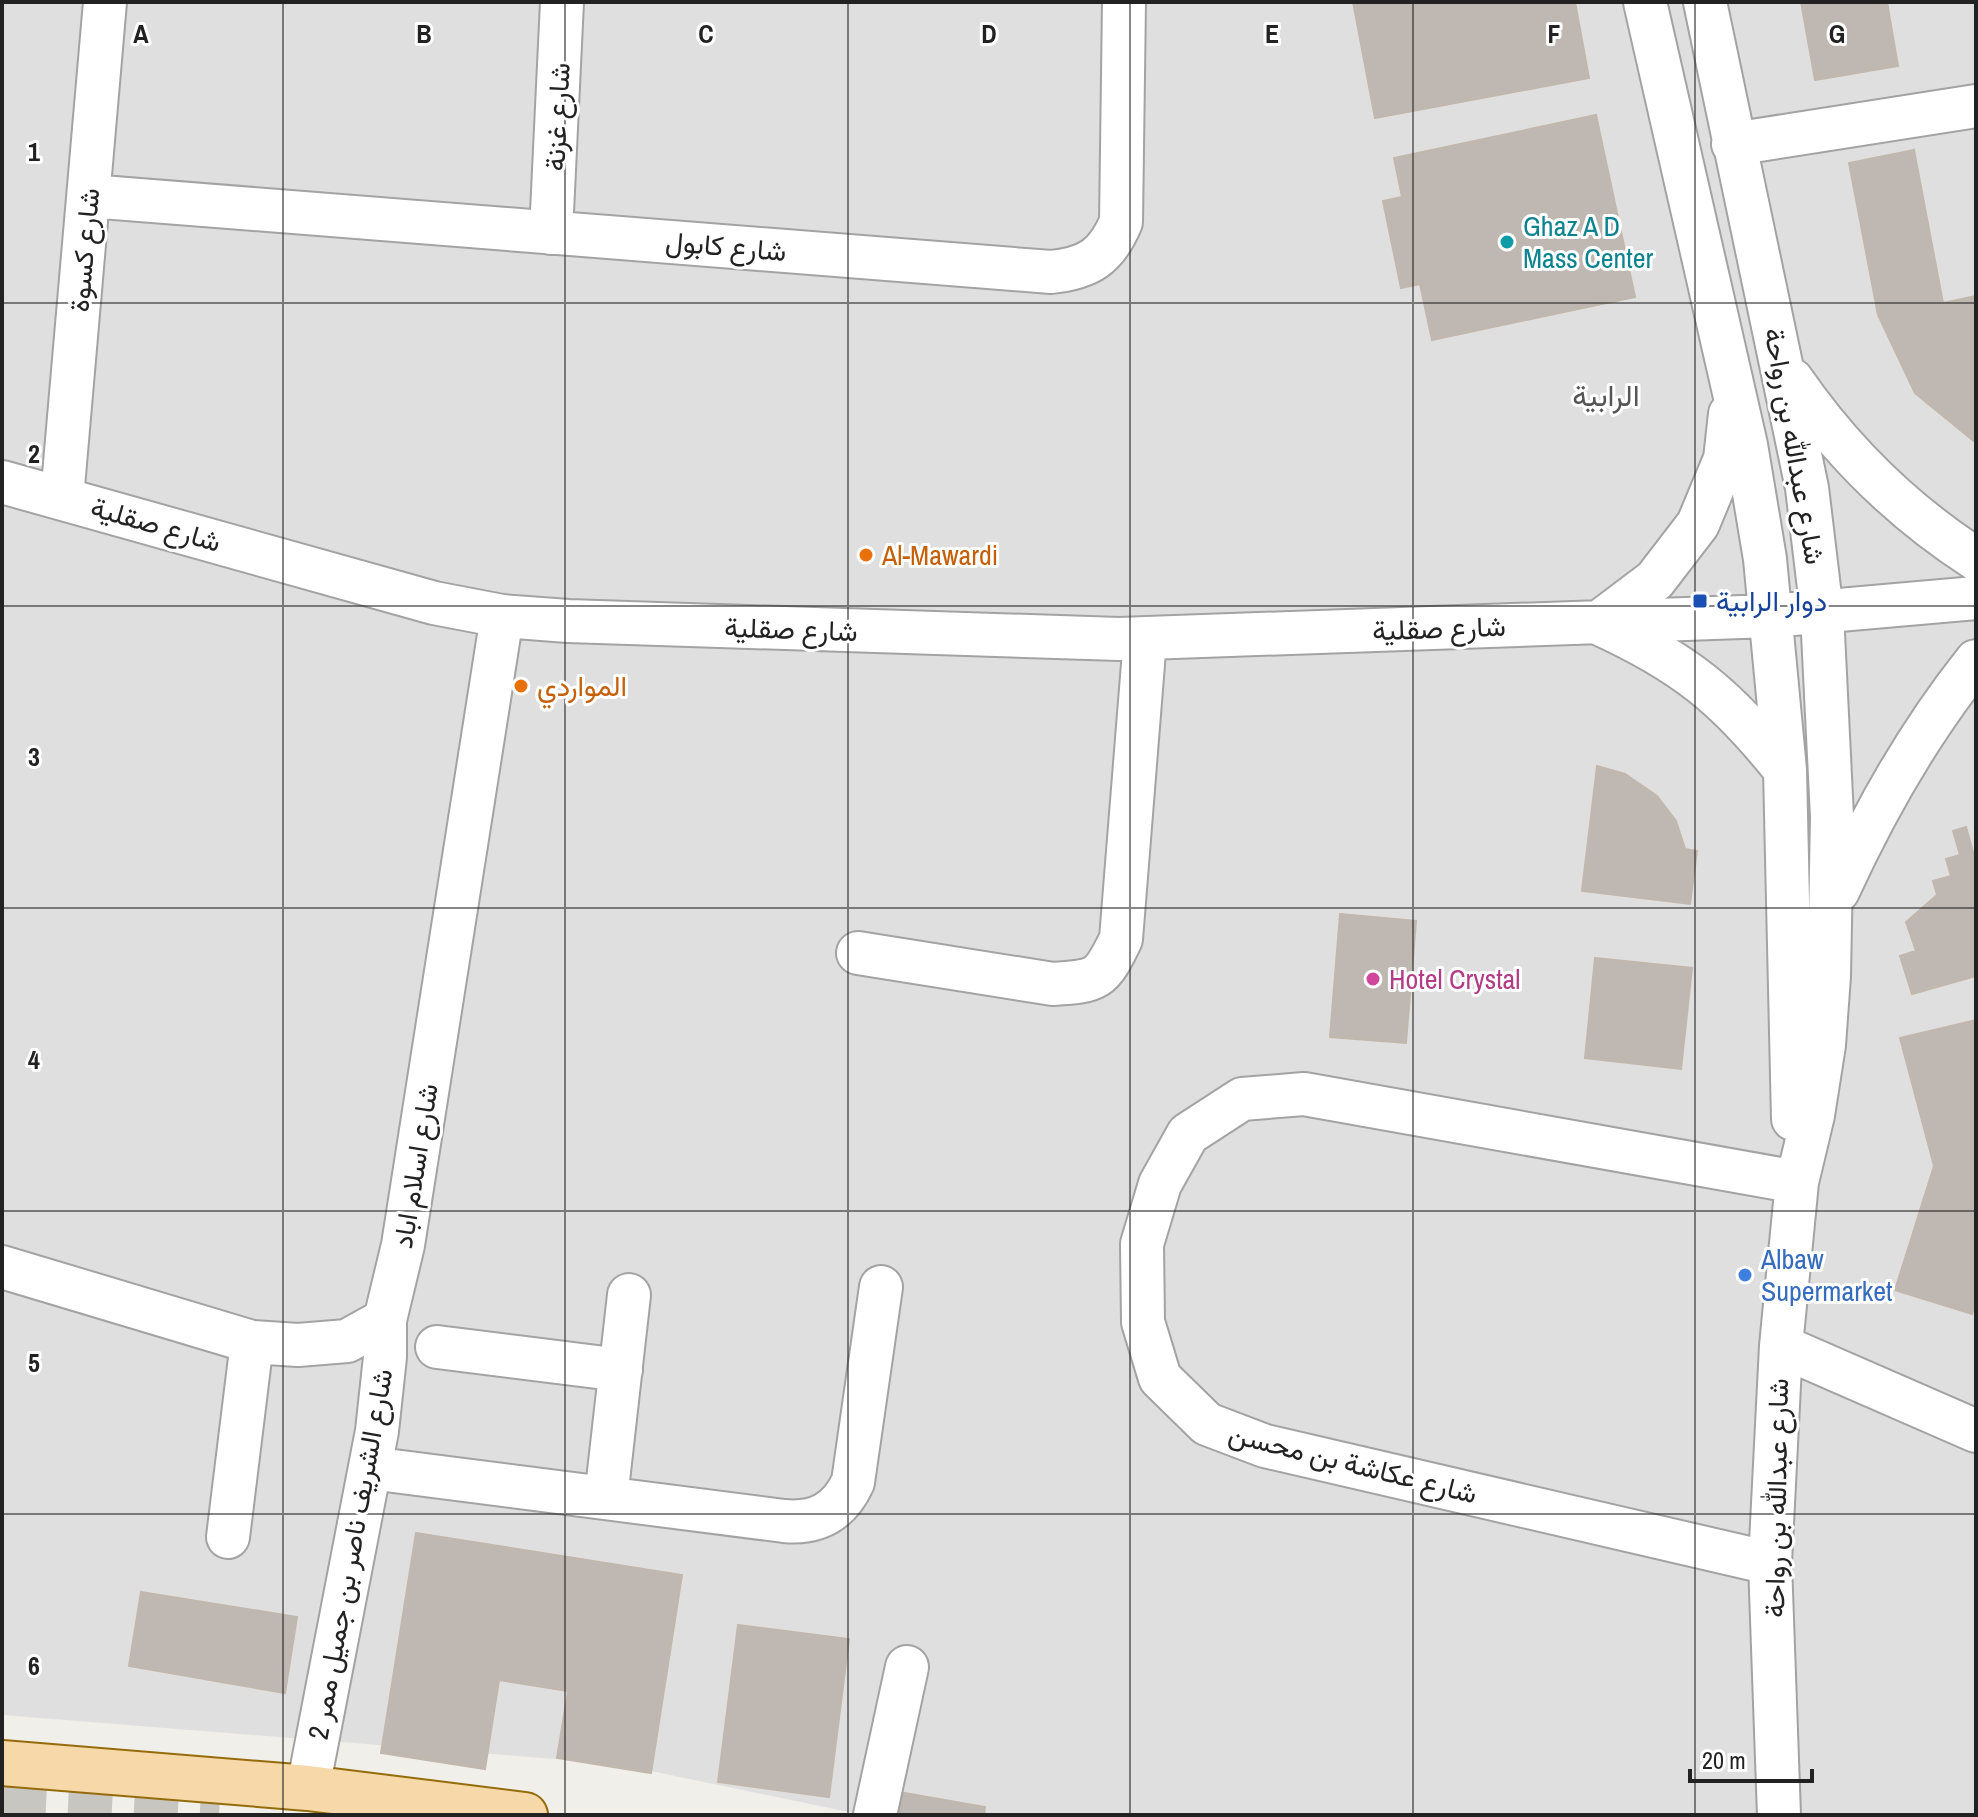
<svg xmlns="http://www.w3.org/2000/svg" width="1978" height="1817" font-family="'Archivo Narrow',Vazirmatn,sans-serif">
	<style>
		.residential { fill: #e0dfdf }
		.building { fill: #bfb8b2; stroke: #c2b7ac; stroke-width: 2 }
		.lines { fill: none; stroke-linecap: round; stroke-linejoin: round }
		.major-tunnel { stroke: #c8c6c1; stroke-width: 44; stroke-dasharray: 44 22; stroke-linecap: butt }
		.minor-casing { stroke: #a3a3a3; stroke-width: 46 }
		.major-casing { stroke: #956c0b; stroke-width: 48 }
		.minor { stroke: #fff; stroke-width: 42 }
		.major { stroke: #f6d8a9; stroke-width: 44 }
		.grid { fill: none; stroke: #222; stroke-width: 2; stroke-opacity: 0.55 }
		.culture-dot { fill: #0f9aa8; stroke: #fff; stroke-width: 3 }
		.food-dot { fill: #e8710a; stroke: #fff; stroke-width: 3 }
		.transit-dot { fill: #1a4fb4; stroke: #fff; stroke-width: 3 }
		.hotel-dot { fill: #d1479c; stroke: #fff; stroke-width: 3 }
		.shop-dot { fill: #3f7fe0; stroke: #fff; stroke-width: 3 }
		.labels { text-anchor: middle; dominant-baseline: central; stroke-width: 6; stroke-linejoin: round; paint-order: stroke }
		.street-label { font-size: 28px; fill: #222; stroke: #fff }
		.culture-label { font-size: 28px; fill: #0d838f; stroke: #fff; text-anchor: start }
		.food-label { font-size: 28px; fill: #c56008; stroke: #fff; text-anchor: start }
		.transit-label { font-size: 28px; fill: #164399; stroke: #fff; text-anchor: start }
		.hotel-label { font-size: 28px; fill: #b23c85; stroke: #fff; text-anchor: start }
		.shop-label { font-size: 28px; fill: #366cbe; stroke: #fff; text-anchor: start }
		.neighbourhood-label { font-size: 30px; fill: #555; stroke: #fff }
		.grid-label { font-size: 26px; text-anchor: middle; font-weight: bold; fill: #222; stroke: #fff; stroke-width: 6; stroke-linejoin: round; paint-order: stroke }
	</style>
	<rect width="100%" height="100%" fill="#f1efe9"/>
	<!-- residential -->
	<path class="residential" d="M 2,2 L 1976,2 L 1976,1815 L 863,1815 L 617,1764 L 2,1715 Z"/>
	<!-- building -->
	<path class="building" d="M 1353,2 L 1575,2 L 1589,78 L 1375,118 Z
		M 1801,2 L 1887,2 L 1898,66 L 1815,80 Z
		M 1596,115 L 1635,297 L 1432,340 L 1420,284 L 1401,288 L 1383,201 L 1402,197 L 1394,158 Z
		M 1914,150 L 1943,303 L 1976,296 L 1976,443 L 1915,393 L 1878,315 L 1849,163 Z
		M 1597,766 L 1625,774 L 1657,796 L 1676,821 L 1685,849 L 1697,851 L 1690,904 L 1582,891 Z
		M 1966,827 L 1976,863 L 1976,976 L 1912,994 L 1900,956 L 1916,951 L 1906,922 L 1937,895 L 1933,881 L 1951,876 L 1946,859 L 1960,855 L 1953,831 Z
		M 1340,914 L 1416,921 L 1406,1043 L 1330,1037 Z
		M 1595,958 L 1692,968 L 1681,1069 L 1585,1058 Z
		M 1976,1020 L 1976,1299 L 1972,1314 L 1895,1290 L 1934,1166 L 1900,1038 Z
		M 416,1533 L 682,1575 L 651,1773 L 557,1758 L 568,1691 L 499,1680 L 485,1769 L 381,1753 Z
		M 141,1592 L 297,1617 L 285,1693 L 129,1666 Z
		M 738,1625 L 849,1639 L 829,1797 L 718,1782 Z
		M 899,1792 L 985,1807 L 984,1815 L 895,1815 Z"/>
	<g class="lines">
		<!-- major-tunnel -->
		<path class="major-tunnel" d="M 2,1805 L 219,1815"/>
		<defs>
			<path id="minor" d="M 1645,2 L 1746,445 L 1765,559 L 1785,770 L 1793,1119
				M 1705,2 L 1807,488 L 1822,613 L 1832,817 L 1829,976 L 1824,1045 L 1813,1115 L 1797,1182 L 1781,1346 L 1770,1563 L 1779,1815
				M 1733,144 L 1976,106
				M 89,196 L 1051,272 C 1089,268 1106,257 1121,222 L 1124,2
				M 551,233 L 562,2
				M 1792,380 C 1841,451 1903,512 1976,559
				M 1730,414 L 1725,459 L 1698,524 L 1655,580 L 1598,623 C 1684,662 1727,697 1785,770
				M 2,482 L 434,603 L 502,616 L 568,621 L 1119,639 L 1770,616 L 1976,598
				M 62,498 L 105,2
				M 1838,891 C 1875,810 1920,731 1976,661
				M 858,953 L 1053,984 C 1099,981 1101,980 1121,939 L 1145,639
				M 2,1267 L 252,1342 L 298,1345 L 347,1341 L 385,1320
				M 1781,1346 L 1976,1431
				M 437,1347 L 621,1370
				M 370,1468 L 784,1521 C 817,1524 839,1512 853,1482 L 881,1287
				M 606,1498 L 629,1295
				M 228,1537 L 252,1342
				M 1770,1563 L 1265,1446 L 1207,1424 L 1160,1378 L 1143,1322 L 1142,1244 L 1160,1184 L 1188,1134 L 1242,1099 L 1304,1094 L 1797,1182
				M 308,1788 L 377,1431 L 385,1357 L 385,1320 L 403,1245 L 502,616
				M 875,1815 L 907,1667"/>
			<path id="major" d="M 2,1763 L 308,1788 L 525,1815"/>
		</defs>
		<!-- minor casing -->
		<use href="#minor" class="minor-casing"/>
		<!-- major casing -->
		<use href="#major" class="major-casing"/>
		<!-- minor -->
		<use href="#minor" class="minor"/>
		<!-- major -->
		<use href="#major" class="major"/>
	</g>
	<!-- grid -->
	<path class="grid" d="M 283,2 L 283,1815M 565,2 L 565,1815M 848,2 L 848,1815M 1130,2 L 1130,1815M 1413,2 L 1413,1815M 1695,2 L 1695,1815M 2,303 L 1976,303M 2,606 L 1976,606M 2,908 L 1976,908M 2,1211 L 1976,1211M 2,1514 L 1976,1514"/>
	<!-- markers -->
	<circle class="culture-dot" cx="1507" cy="242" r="8"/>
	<g class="food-dot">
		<circle cx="866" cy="555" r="8"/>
		<circle cx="521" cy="686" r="8"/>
	</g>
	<rect class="transit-dot" x="1692" y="593" width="16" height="16" rx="4"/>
	<circle class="hotel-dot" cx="1373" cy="979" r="8"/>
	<circle class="shop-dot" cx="1745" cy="1275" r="8"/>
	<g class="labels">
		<!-- street labels -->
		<g class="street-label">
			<text transform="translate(557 117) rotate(-87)">شارع غزنة</text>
			<text transform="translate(726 246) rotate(5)">شارع كابول</text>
			<text transform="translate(84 250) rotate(-85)">شارع كسوة</text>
			<text transform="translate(1795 446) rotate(80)">شارع عبدالله بن رواحة</text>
			<text transform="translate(156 524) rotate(16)">شارع صقلية</text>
			<text transform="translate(1439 628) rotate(-2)">شارع صقلية</text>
			<text transform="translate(791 629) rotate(2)">شارع صقلية</text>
			<text transform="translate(415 1166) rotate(-81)">شارع اسلام اباد</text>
			<text transform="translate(1353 1463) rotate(14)">شارع عكاشة بن محسن</text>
			<text transform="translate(1776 1498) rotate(-89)">شارع عبدالله بن رواحة</text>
			<text transform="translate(350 1554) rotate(-80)">شارع الشريف ناصر بن جميل ممر 2</text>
		</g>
		<!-- culture labels -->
		<g class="culture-label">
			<text x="1523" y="226">Ghaz A D<tspan x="1523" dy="32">Mass Center</tspan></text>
		</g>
		<!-- food labels -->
		<g class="food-label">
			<text x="882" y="555">Al-Mawardi</text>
			<text x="537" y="686">المواردي</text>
		</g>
		<!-- transit labels -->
		<g class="transit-label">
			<text x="1716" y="601">دوار الرابية</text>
		</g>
		<!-- hotel labels -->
		<g class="hotel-label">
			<text x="1389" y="979">Hotel Crystal</text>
		</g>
		<!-- shop labels -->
		<g class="shop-label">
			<text x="1761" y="1259">Albaw<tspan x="1761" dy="32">Supermarket</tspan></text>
		</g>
		<!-- neighbourhood labels -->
		<g class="neighbourhood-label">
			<text x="1606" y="395">الرابية</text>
		</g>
	</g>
	<g class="grid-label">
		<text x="141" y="43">A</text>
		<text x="424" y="43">B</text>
		<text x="706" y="43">C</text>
		<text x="989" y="43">D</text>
		<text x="1272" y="43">E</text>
		<text x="1554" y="43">F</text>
		<text x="1837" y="43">G</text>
		<text x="34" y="161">1</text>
		<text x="34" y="463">2</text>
		<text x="34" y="766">3</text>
		<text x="34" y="1069">4</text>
		<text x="34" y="1372">5</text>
		<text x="34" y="1675">6</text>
	</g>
	<!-- border -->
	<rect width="1978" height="1817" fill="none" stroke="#222222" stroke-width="8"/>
	<!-- scale -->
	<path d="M1690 1769v12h122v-12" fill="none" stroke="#222222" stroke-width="4"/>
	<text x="1702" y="1769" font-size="24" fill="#222222" stroke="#ffffff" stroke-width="6" paint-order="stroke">20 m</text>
</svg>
